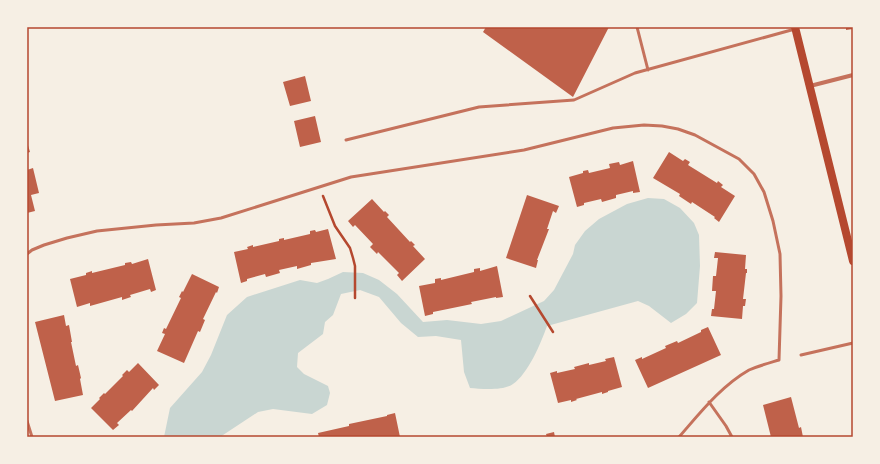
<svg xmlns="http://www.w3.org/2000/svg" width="880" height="464" font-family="'Work Sans',sans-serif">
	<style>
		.water { fill: #c9d6d2 }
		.building { fill: #bf614a }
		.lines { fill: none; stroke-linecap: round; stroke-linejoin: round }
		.path { stroke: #b5482f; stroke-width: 2.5 }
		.service { stroke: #c5725c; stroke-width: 3 }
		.minor { stroke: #c5725c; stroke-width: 4 }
		.secondary { stroke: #b5482f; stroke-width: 8 }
		.neatline { fill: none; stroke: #b5482f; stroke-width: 1.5 }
	</style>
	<rect width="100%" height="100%" fill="#f6efe4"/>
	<!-- water -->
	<path class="water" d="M 648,198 L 664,199 L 680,208 L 694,223 L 699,235 L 700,266 L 697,303 L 686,314 L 671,323 L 649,306 L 638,301 L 547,326 C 541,343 528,374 513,384 C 504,391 481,389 470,388 L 464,372 L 461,340 L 436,336 L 418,337 L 401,323 L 379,297 L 360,290 L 341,294 L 333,315 L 325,322 L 323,334 L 298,353 L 297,367 L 304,374 L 328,386 L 330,393 L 327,405 L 312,414 L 273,409 L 258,412 L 220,437 L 164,437 L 170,408 L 202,372 L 211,355 L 227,315 L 247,297 L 300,280 L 317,283 L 328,279 L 343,272 L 363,273 L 379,280 L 397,294 L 423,322 L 447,320 L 481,324 L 501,321 L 544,301 L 554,290 L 573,254 L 575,245 L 585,231 L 599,219 L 627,204 Z"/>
	<!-- building -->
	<path class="building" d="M 486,27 L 609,27 L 573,97 L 483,32 Z
		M 846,27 L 853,27 L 853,29 L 846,30 Z
		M 305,76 L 311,101 L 290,106 L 283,82 Z
		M 315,116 L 321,142 L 300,147 L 294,121 Z
		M 27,142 L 30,152 L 27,153 Z
		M 669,152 L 683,161 L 685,159 L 690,162 L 688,165 L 717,183 L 718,181 L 723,185 L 721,187 L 735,196 L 719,222 L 714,218 L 715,217 L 692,202 L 691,204 L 679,196 L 680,194 L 653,178 Z
		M 633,161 L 640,192 L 633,193 L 633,191 L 616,195 L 616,198 L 602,202 L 601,199 L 584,203 L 584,205 L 577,207 L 569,177 L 583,173 L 583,171 L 588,170 L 589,173 L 610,168 L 609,164 L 619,162 L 620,165 Z
		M 33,168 L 39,193 L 31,195 L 35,211 L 27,213 L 27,170 Z
		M 527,195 L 559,206 L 556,213 L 553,211 L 547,229 L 549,229 L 537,260 L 538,260 L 536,268 L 506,258 Z
		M 372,199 L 384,212 L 385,211 L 389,215 L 387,217 L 410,242 L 411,241 L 415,245 L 413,246 L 425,259 L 402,281 L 397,275 L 399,273 L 378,252 L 377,254 L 370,247 L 373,244 L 355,225 L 353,227 L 348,221 Z
		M 328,229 L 336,259 L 311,263 L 311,265 L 297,269 L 297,266 L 279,270 L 280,273 L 266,277 L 265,274 L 247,279 L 247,281 L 241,283 L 234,252 L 248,249 L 247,247 L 253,245 L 253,247 L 279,241 L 279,239 L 284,238 L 284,240 L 310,234 L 310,231 L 315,230 L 316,232 Z
		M 715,252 L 746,255 L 745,269 L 747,269 L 747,273 L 746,273 L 743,299 L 746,299 L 745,306 L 743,306 L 742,319 L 711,316 L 712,309 L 714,309 L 716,291 L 712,291 L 713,276 L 716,276 L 718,258 L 714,258 Z
		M 148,259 L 156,290 L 151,292 L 150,289 L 130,295 L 131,297 L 122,300 L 122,297 L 90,306 L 90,303 L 77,307 L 70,279 L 86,275 L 86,273 L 92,271 L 92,273 L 125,265 L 125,263 L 131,262 L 132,264 Z
		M 497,266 L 503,297 L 496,298 L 496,297 L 471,302 L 472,304 L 433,312 L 433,314 L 425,316 L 419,286 L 435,283 L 435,279 L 441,278 L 441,280 L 474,272 L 474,269 L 480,268 L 480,271 Z
		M 192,274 L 219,287 L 217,293 L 216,292 L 203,319 L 205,320 L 200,332 L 198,331 L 184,363 L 157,351 L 165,334 L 162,333 L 164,328 L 166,329 L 181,298 L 179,297 L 182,291 L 183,292 Z
		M 64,315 L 66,326 L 69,325 L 72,342 L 71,342 L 76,366 L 78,365 L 81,378 L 80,379 L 83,395 L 55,401 L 35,322 Z
		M 708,327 L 721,355 L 648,388 L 635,360 L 642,357 L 642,359 L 666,348 L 665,346 L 677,341 L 678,343 L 701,332 L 701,330 Z
		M 614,357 L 622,387 L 608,391 L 608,392 L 602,394 L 602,392 L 576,399 L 577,400 L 571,402 L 571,400 L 558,403 L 550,373 L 557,371 L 557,373 L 575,369 L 574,367 L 589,363 L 589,365 L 606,361 L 605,359 Z
		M 138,363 L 159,385 L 154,390 L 153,388 L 132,411 L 131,410 L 117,423 L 119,425 L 113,430 L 91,408 L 100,399 L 99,398 L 104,393 L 105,394 L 123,376 L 122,375 L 127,370 L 129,372 Z
		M 791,397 L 799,428 L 801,427 L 803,437 L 771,437 L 763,405 Z
		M 395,413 L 400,437 L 319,437 L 318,433 L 349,426 L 349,424 L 387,416 L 387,415 Z
		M 554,432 L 555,437 L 547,437 L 546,434 Z"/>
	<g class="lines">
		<!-- path -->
		<path class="path" d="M 323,196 L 335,226 L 350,248 L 353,258 L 355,266 L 355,298
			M 530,296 L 553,332"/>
		<!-- service -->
		<path class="service" d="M 637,27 L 648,70
			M 346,140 L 479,107 L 574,100 L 635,73 L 795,29
			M 27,254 L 32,250 L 44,245 L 67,238 L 97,231 L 156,225 L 194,223 L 221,218 L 351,177 L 524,150 L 613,128 L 644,125 L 662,126 L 678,129 L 695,135 L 739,159 L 754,174 L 764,192 L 773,221 L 780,254 L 781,296 L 779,360 C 769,363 758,366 749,370 C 721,386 700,413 679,437
			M 801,355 L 853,343
			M 709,402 L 726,426 L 732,437
			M 27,421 L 32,437"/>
		<!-- minor -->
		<path class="minor" d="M 810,86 L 853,75"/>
		<!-- secondary -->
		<path class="secondary" d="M 795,27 L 853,261"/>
	</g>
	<!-- border -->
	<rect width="880" height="464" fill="none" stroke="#f6efe4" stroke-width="56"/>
	<rect x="28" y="28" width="824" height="408" class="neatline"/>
</svg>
